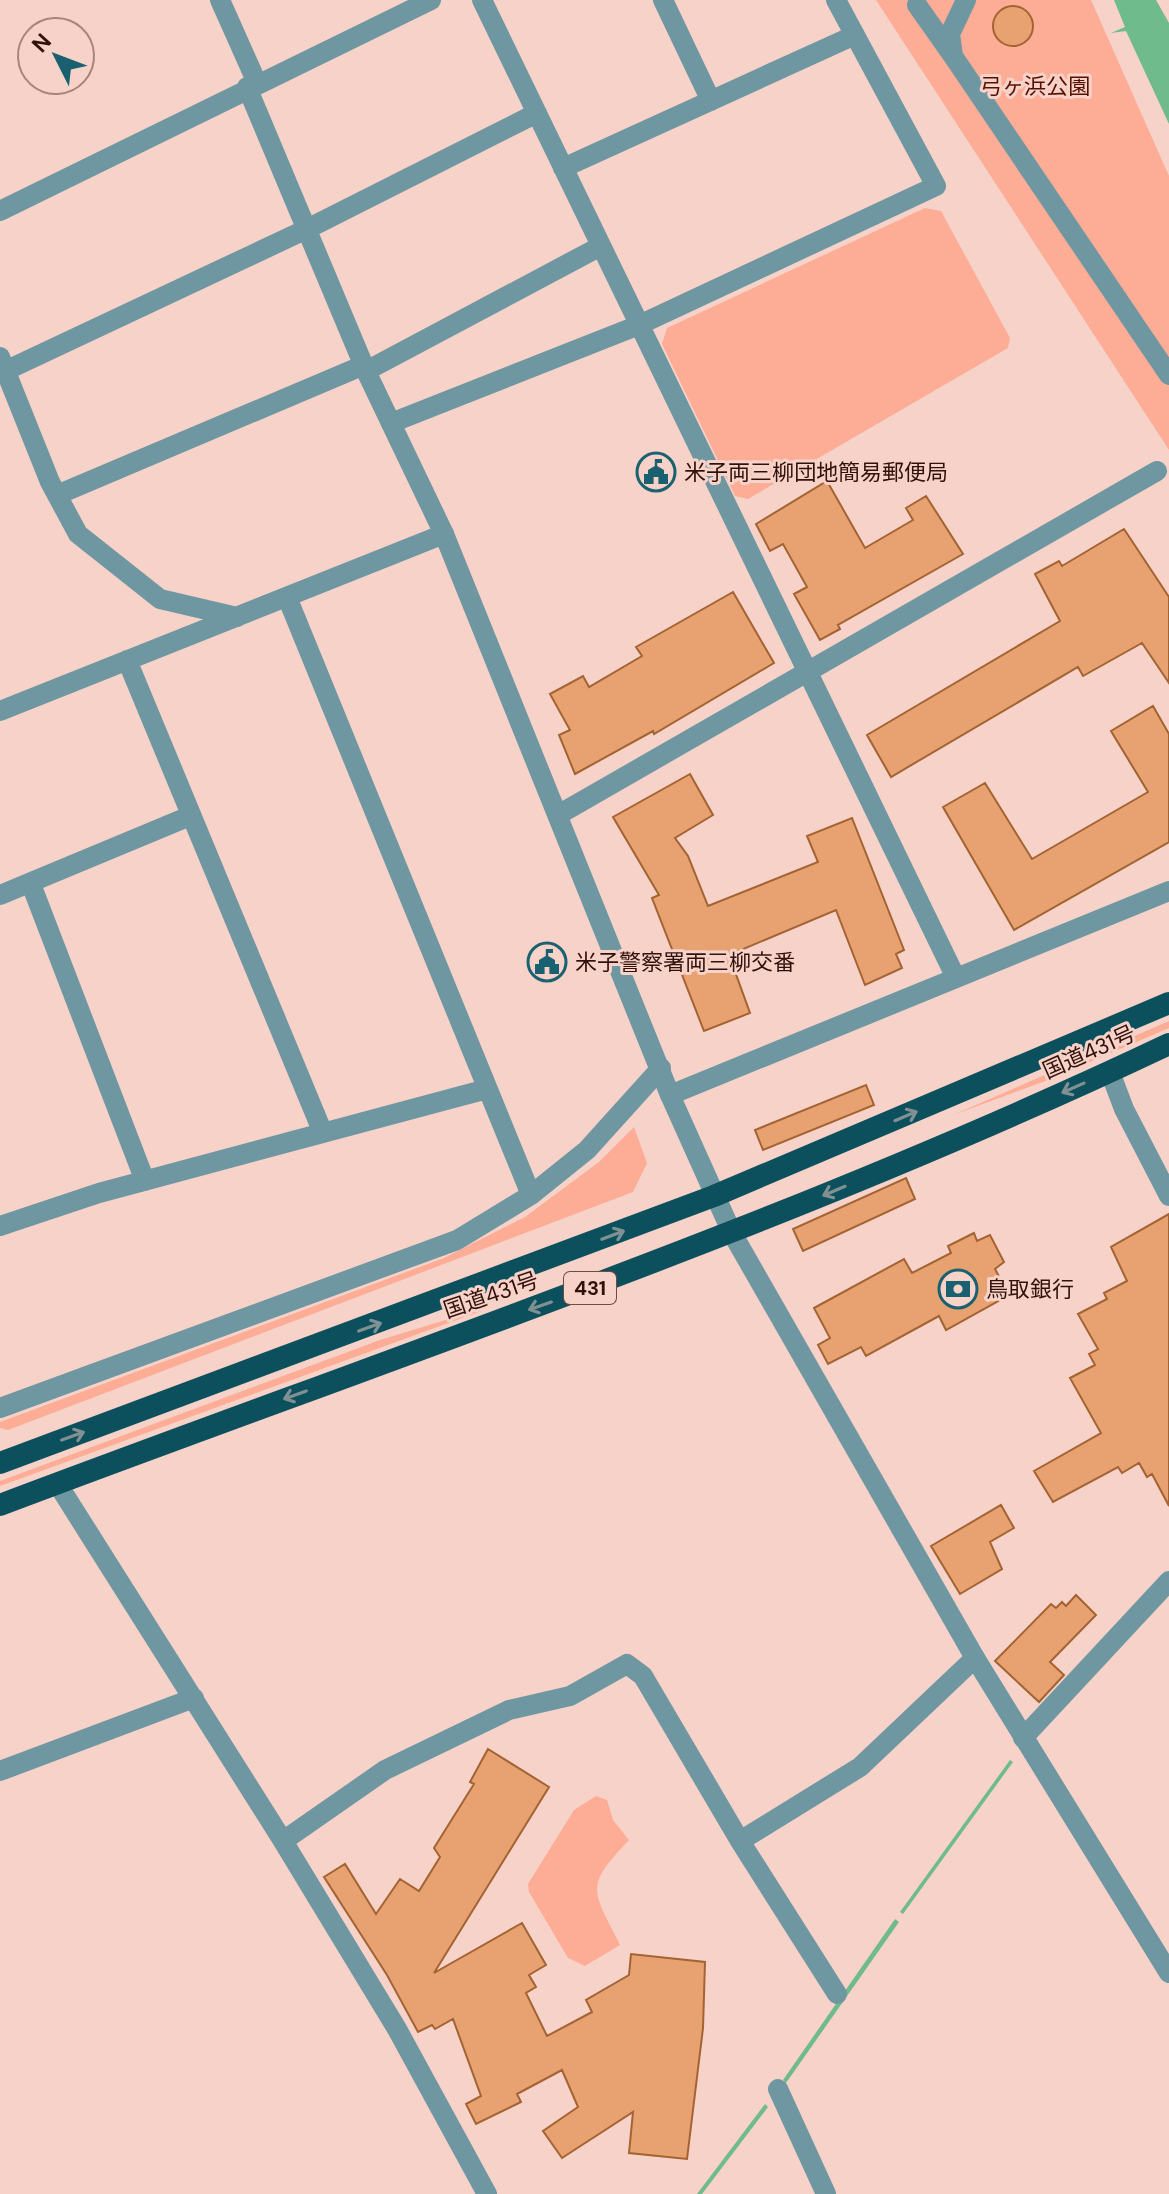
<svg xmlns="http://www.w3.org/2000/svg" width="1169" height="2194" font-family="'DM Sans','Noto Sans JP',sans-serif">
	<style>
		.green { fill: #fdac96 }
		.water { fill: #6fbb8b }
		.building { fill: #e8a271; stroke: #a36332; stroke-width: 2 }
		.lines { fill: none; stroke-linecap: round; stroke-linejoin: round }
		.minor { stroke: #6f97a1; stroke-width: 20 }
		.tertiary { stroke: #6f97a1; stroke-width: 20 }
		.trunk { stroke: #0c505d; stroke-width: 22 }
		.oneway { stroke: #819193 }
		.labels { text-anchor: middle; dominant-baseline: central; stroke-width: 6; stroke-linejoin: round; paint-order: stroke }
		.shield { fill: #f6d2c9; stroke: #6c4c43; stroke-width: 2 }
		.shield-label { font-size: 20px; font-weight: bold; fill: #31120a }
		.park-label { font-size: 22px; fill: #581000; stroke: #f6d2c9 }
		.poi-label { font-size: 22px; fill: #31120a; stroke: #f6d2c9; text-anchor: start }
		.street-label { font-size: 22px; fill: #31120a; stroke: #f6d2c9 }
	</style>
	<rect width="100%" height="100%" fill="#f6d2c9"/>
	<!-- green -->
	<path class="green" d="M 876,0 L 1091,0 L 1169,176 L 1169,450 Z
		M 925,208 L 941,211 L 1010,338 L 1008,348 L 748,499 L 735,496 L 662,344 L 667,328 Z
		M 1169,1021 L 1169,1028 L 1048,1080 L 953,1115 Z
		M 634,1127 L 647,1163 L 633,1192 L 8,1430 L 0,1428 L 0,1422 L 444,1258 L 525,1217 L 599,1162 Z
		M 485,1308 L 484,1310 L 0,1486 L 0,1481 L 380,1340 Z
		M 596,1796 L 607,1800 L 613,1820 L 629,1840 C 583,1888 593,1890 620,1945 L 585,1966 L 568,1958 L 529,1892 L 528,1884 L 574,1810 Z"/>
	<!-- water -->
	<path class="water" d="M 1114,0 L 1156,0 L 1169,23 L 1169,124 L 1126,31 L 1111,33 L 1125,27 Z
		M 1010,1760 L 1013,1762 L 903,1914 L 900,1912 Z
		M 895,1919 L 899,1922 L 786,2083 L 783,2080 Z
		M 765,2104 L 768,2107 L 702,2194 L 697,2194 Z"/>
	<!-- building -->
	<path class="building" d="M993 26a20 20 0 1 1 40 0a20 20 0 1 1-40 0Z
		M 827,481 L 865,548 L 913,520 L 906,508 L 926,496 L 963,554 L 838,625 L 840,629 L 820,640 L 794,594 L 807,587 L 783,544 L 770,551 L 756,524 Z
		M 1124,529 L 1169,597 L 1169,683 L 1142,643 L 1083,676 L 1078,667 L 891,777 L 867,735 L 1060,621 L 1035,574 L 1059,561 L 1062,566 Z
		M 733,592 L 774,663 L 654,734 L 653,731 L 575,774 L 559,735 L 570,730 L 550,694 L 583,676 L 589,687 L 642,656 L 636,647 Z
		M 1153,706 L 1169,734 L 1169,842 L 1014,930 L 943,807 L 985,783 L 1032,859 L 1148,792 L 1111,731 Z
		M 690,774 L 713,815 L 675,838 L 688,856 L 708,906 L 818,862 L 807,836 L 852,818 L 904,950 L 896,954 L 902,968 L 865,985 L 836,910 L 729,955 L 750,1013 L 704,1031 L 652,898 L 659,895 L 613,817 Z
		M 866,1085 L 874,1105 L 763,1150 L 755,1130 Z
		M 906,1178 L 915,1199 L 803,1251 L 793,1229 Z
		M 1169,1214 L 1169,1506 L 1152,1474 L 1147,1477 L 1139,1463 L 1122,1473 L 1118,1467 L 1053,1502 L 1034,1471 L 1101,1433 L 1070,1378 L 1095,1365 L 1089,1354 L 1098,1349 L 1078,1314 L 1107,1299 L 1104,1293 L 1127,1281 L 1111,1247 Z
		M 974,1233 L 977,1241 L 990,1235 L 1004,1262 L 995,1269 L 1009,1295 L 946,1330 L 939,1316 L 866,1356 L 861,1347 L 828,1364 L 818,1345 L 830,1338 L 814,1308 L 904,1259 L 912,1273 L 951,1253 L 948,1246 Z
		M 1001,1505 L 1014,1528 L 990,1542 L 1002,1569 L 960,1594 L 931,1546 Z
		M 1076,1595 L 1096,1615 L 1050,1662 L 1064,1675 L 1039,1702 L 995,1661 L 1051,1604 L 1056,1608 L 1062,1602 L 1066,1606 Z
		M 488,1749 L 549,1787 L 434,1973 L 522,1923 L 546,1965 L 529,1975 L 536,1987 L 526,1993 L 547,2036 L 592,2012 L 586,2000 L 629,1975 L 631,1954 L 705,1962 L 703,2028 L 687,2159 L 629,2153 L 633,2112 L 562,2158 L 543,2131 L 578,2107 L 562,2070 L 517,2094 L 521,2102 L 476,2124 L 466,2104 L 481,2096 L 453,2019 L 435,2029 L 432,2025 L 418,2032 L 387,1975 L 324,1877 L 345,1864 L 376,1914 L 400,1879 L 419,1891 L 440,1857 L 434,1848 L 474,1784 L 470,1782 Z"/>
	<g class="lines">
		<!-- minor -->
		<path class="minor" d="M 220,0 L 257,83
			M 482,0 L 956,978
			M 663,0 L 711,101
			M 917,5 L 953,56 L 950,34 L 966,0
			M 953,56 L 1169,375
			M 247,87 L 366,371 L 601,246
			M 563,168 L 855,35
			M 0,211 L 431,0
			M 0,357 L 50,482 L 78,534 L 160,599 L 237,617
			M 5,371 L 309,228 L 537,113
			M 391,423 L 639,325 L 936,186 L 836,0
			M 57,495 L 364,365
			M 287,597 L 531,1195
			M 127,660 L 323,1133
			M 0,711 L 444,534
			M 558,815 L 1157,471
			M 31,884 L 145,1181
			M 0,895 L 190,816
			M 1110,1072 L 1124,1109 L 1169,1196
			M 670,1095 L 1169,891
			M 0,1226 L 99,1193 L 487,1089
			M 0,1408 L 457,1240 L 531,1195 L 587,1150 L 661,1068
			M 57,1483 L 283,1841 L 385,1770 L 509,1710 L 570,1696 L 627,1664 L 643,1676 L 740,1841
			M 1023,1738 L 1169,1581
			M 0,1771 L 194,1698
			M 283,1841 L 397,2029 L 487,2194
			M 837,1994 L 740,1841 L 860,1767 L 975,1658
			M 778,2089 L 826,2194"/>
		<!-- tertiary -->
		<path class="tertiary" d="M 366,371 L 444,534 L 670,1095 L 732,1233 L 975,1658 L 1169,1973"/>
		<!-- trunk -->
		<path class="trunk" d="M 0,1463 L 714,1196 L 1169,1003
			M 0,1505 C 392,1357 790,1224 1169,1044"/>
	</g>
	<!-- one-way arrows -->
	<defs><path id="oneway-shaft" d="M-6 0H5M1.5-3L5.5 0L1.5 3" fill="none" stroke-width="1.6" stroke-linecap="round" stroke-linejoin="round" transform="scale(2)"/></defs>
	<g class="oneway">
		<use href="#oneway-shaft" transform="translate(1073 1088) rotate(156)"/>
		<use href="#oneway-shaft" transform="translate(906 1116) rotate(-23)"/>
		<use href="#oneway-shaft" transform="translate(834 1191) rotate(157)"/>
		<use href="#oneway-shaft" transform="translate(613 1235) rotate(-21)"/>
		<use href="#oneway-shaft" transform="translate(540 1306) rotate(161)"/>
		<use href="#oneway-shaft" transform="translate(370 1327) rotate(-20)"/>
		<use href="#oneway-shaft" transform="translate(295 1395) rotate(160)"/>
		<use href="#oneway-shaft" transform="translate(73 1436) rotate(-20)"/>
	</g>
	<!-- icons -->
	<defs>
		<symbol id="civic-ring" viewBox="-11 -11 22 22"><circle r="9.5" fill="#f6d2c9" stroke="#196170" stroke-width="1.5"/><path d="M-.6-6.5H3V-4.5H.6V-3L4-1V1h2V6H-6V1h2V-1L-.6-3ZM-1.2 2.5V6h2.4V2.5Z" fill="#196170"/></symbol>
		<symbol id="bank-ring" viewBox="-11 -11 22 22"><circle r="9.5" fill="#f6d2c9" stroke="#196170" stroke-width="1.5"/><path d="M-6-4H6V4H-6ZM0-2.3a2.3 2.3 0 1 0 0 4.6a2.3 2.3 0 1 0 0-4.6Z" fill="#196170"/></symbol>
	</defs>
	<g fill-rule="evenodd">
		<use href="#civic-ring" x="634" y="450" width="44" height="44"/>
		<use href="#civic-ring" x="525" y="940" width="44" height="44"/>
		<use href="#bank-ring" x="936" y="1267" width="44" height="44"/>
	</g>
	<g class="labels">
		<!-- shield labels -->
		<rect class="shield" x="564" y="1272" width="52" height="32" rx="6"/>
		<g class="shield-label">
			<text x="590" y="1288">431</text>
		</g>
		<!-- park labels -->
		<g class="park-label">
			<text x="1035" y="86">弓ヶ浜公園</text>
		</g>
		<!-- poi labels -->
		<g class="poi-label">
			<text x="684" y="472">米子両三柳団地簡易郵便局</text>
			<text x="575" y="962">米子警察署両三柳交番</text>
			<text x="986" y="1289">鳥取銀行</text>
		</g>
		<!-- street labels -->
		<g class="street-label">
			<text transform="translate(1089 1052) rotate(-24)">国道431号</text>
			<text transform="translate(491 1295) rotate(-19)">国道431号</text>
		</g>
	</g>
	<!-- north arrow -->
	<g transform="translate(56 56) rotate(312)"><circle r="38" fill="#f6d2c9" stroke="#a7857d" stroke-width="2"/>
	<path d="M0-6L14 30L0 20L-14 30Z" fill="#196170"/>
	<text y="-12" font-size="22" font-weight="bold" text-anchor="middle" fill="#31120a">N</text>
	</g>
</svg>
